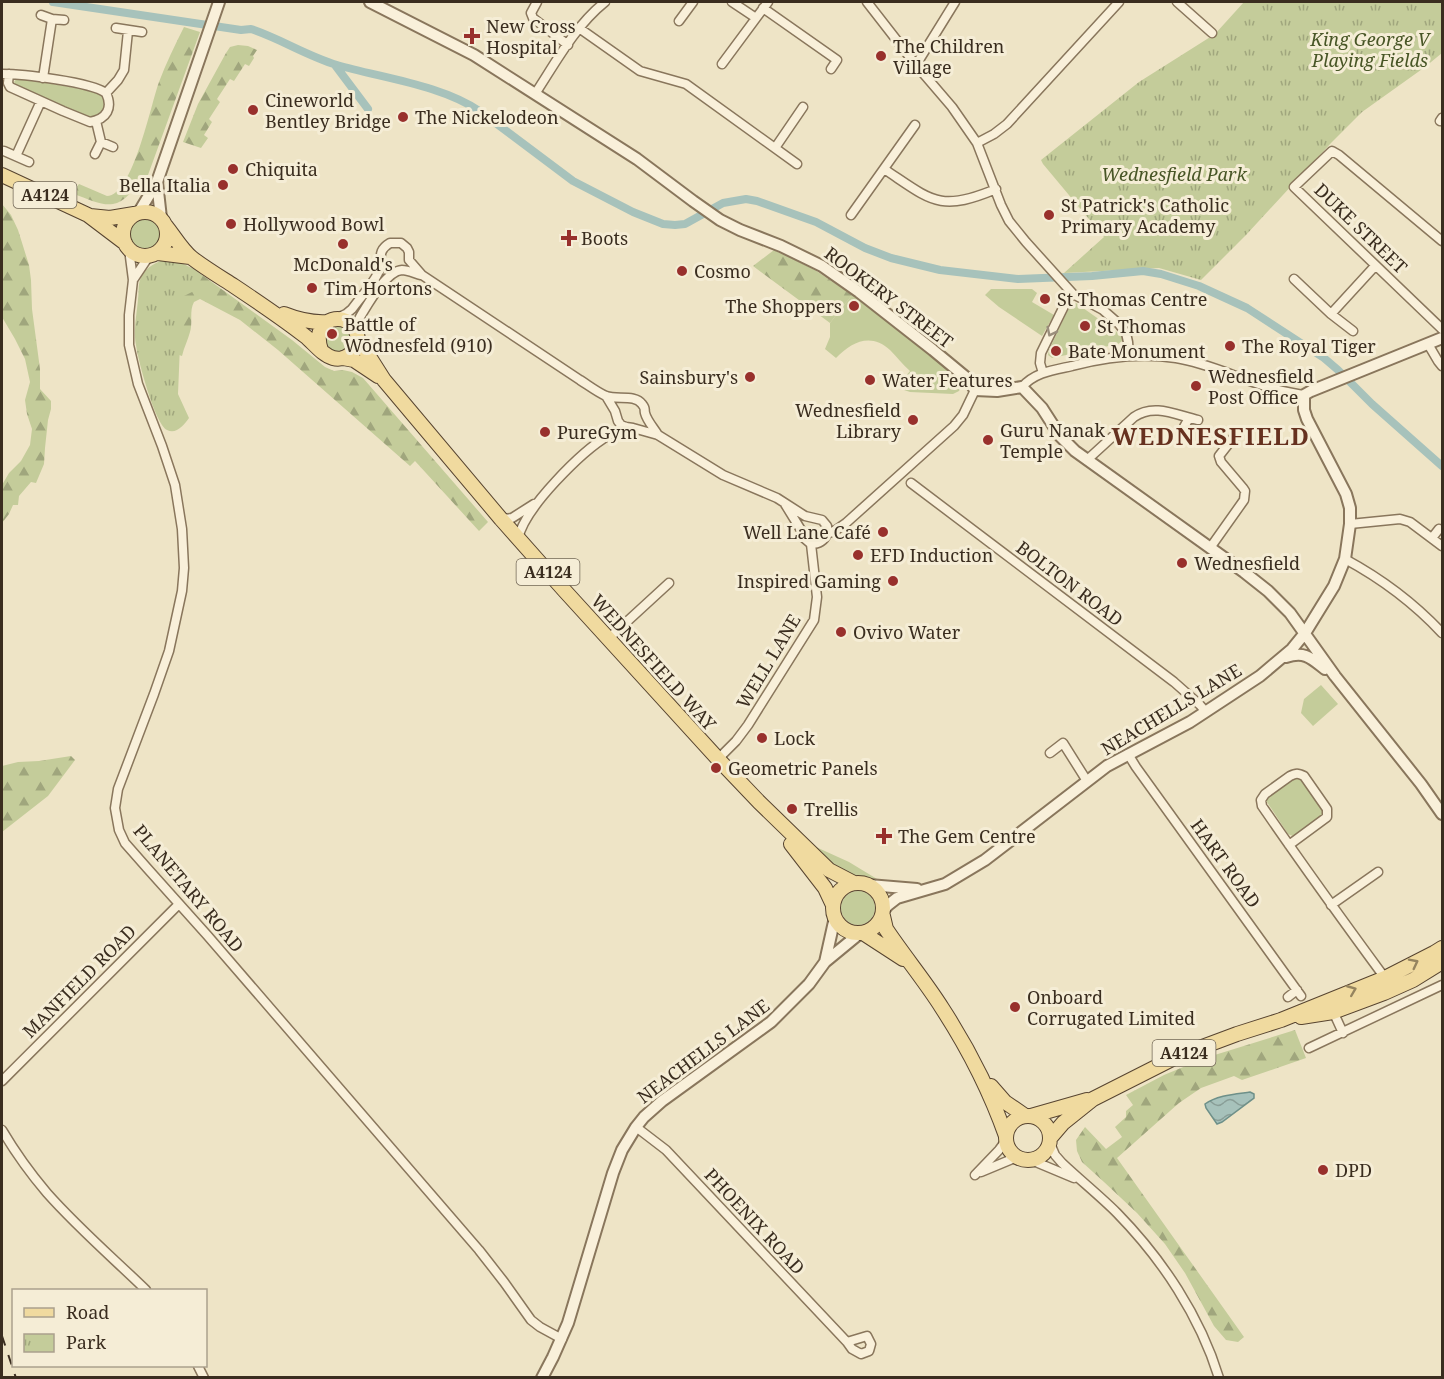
<svg xmlns="http://www.w3.org/2000/svg" width="1444" height="1379" font-family="'Noto Serif',serif">
	<style>
		.green { fill: #c4cc9a }
		.forest { fill: url(#forest-firs) }
		.park { fill: url(#park-tufts) }
		.water { fill: url(#water-waves); stroke: #6e9089; stroke-width: 1.5 }
		.lines { fill: none; stroke-linecap: round; stroke-linejoin: round }
		.canal { stroke: #a7c2bb; stroke-width: 8 }
		.minor-casing { stroke: #89765c; stroke-width: 11 }
		.tertiary-casing { stroke: #89765c; stroke-width: 14 }
		.primary-casing { stroke: #574430; stroke-width: 16 }
		.minor { stroke: #f9f0da; stroke-width: 8 }
		.tertiary { stroke: #f9f0da; stroke-width: 10 }
		.primary { stroke: #f0da9f; stroke-width: 14 }
		.rail { stroke: #3a2d1f; stroke-width: 2; stroke-dasharray: 10 10; stroke-linecap: butt }
		.oneway { stroke: #9a8e7c }
		.oneway2 { stroke: #95845f }
		.poi-dot { fill: #98302c; stroke: #f5edd6; stroke-width: 2 }
		.labels { text-anchor: middle; dominant-baseline: central; stroke-width: 6; stroke-linejoin: round; paint-order: stroke }
		.shield { fill: #f5edd6; stroke: #726756; stroke-width: 1.5 }
		.shield-label { font-size: 16px; font-weight: bold; fill: #3a2d1f }
		.poi-label { font-size: 18px; fill: #3a2d1f; stroke: #f5edd6; text-anchor: start }
		.park-label { font-size: 18px; font-style: italic; fill: #485626; stroke: #f5edd6 }
		.street-label { font-size: 18px; fill: #3a2d1f; stroke: #f5edd6 }
		.district-label { font-size: 24px; font-weight: bold; letter-spacing: 1.5px; fill: #66311f; stroke: #f5edd6 }
	</style>
	<defs>
		<pattern id="forest-firs" width="22" height="20" patternUnits="userSpaceOnUse" patternTransform="scale(1.5)"><rect width="22" height="20" fill="#c4cc9a"/><path d="M5 1l3.5 6h-7zM16 11l3.5 6h-7z" fill="#a0a67d"/></pattern>
		<pattern id="park-tufts" width="24" height="20" patternUnits="userSpaceOnUse" patternTransform="scale(1.5)"><rect width="24" height="20" fill="#c4cc9a"/><path d="M3 7l-1-3M5 7V3M7 7l1-3M15 17l-1-3M17 17v-4M19 17l1-3" fill="none" stroke="#a0a67d"/></pattern>
		<pattern id="water-waves" width="16" height="10" patternUnits="userSpaceOnUse" patternTransform="scale(1.5)"><rect width="16" height="10" fill="#a7c2bb"/><path d="M0 5q4-4 8 0t8 0" fill="none" stroke="#899e97"/></pattern>
	</defs>
	<rect width="100%" height="100%" fill="#eee4c6"/>
	<!-- green -->
	<path class="green" d="M 17,78 L 99,92 C 108,103 105,116 90,117 L 16,86 L 14,82 Z
		M128 235a17 17 0 1 1 34 0a17 17 0 1 1-34 0Z
		M 991,289 L 1032,289 L 1037,293 L 1032,302 L 1054,315 L 1042,336 L 999,307 L 985,295 Z
		M 852,295 L 950,369 C 956,376 965,382 959,391 L 953,394 L 910,392 L 904,390 C 899,382 905,377 910,371 C 902,364 897,357 890,350 C 871,332 851,342 836,358 L 825,349 L 830,337 L 830,323 Z
		M 1076,303 L 1117,332 L 1122,337 L 1122,341 L 1118,344 L 1052,358 L 1048,355 L 1049,350 L 1068,310 Z
		M325 339a13 13 0 1 1 26 0a13 13 0 1 1-26 0Z
		M 1321,685 L 1338,704 L 1313,726 L 1301,713 L 1304,699 Z
		M 1296,776 L 1302,779 L 1325,812 L 1323,817 L 1295,837 L 1288,834 L 1265,799 L 1268,795 Z
		M 816,847 L 849,862 L 877,879 L 877,880 L 846,874 L 813,850 Z
		M841 908a17 17 0 1 1 34 0a17 17 0 1 1-34 0Z"/>
	<!-- forest -->
	<path class="forest" d="M 184,27 L 200,32 L 148,175 L 142,177 C 119,213 109,208 72,193 L 79,184 L 107,196 C 133,196 151,103 159,82 C 166,63 175,45 184,27 Z
		M 238,45 L 248,46 L 257,50 L 253,56 L 254,58 L 249,66 L 245,64 L 234,81 L 230,79 L 217,99 L 220,102 L 209,119 L 212,122 L 204,135 L 208,138 L 201,148 L 183,142 L 198,104 L 226,53 L 230,47 Z
		M 2,204 L 11,215 L 18,230 L 29,265 L 31,280 L 32,309 L 40,369 L 40,389 L 51,401 L 51,409 L 48,420 L 45,448 L 44,464 L 36,483 L 31,482 L 19,496 L 18,505 L 13,505 L 9,514 L 2,523 L 2,485 L 9,473 L 21,461 L 30,445 L 32,429 L 27,414 L 25,400 L 30,382 L 25,359 L 15,339 L 2,317 Z
		M 774,250 L 815,270 L 852,295 L 830,323 L 753,266 Z
		M 191,267 L 292,340 L 325,367 L 334,371 L 343,370 L 352,372 L 363,378 L 488,522 L 479,531 L 415,461 L 410,466 L 278,350 L 240,320 L 200,299 L 194,302 C 189,311 193,322 190,332 C 188,340 184,347 182,356 L 176,354 L 151,305 Z
		M 71,756 L 75,760 L 48,796 L 2,832 L 2,766 L 18,762 L 39,761 Z
		M 1295,1030 L 1306,1058 L 1242,1080 L 1234,1076 L 1201,1088 L 1179,1103 L 1117,1158 L 1244,1337 L 1238,1342 L 1226,1340 L 1214,1326 L 1185,1273 L 1165,1244 L 1137,1213 L 1104,1182 L 1082,1162 L 1077,1151 L 1076,1140 L 1085,1127 L 1106,1149 L 1122,1137 L 1115,1127 L 1126,1117 L 1126,1111 L 1133,1105 L 1126,1095 L 1164,1075 L 1205,1058 Z"/>
	<!-- park -->
	<path class="park" d="M 1244,2 L 1442,2 L 1442,53 L 1425,67 L 1362,112 L 1331,143 L 1246,235 L 1201,280 L 1159,268 L 1064,273 L 1104,237 L 1043,164 L 1041,160 L 1139,82 L 1215,34 Z
		M 163,260 C 176,259 188,265 199,273 L 200,288 L 182,297 L 178,394 L 189,418 C 184,425 176,435 167,430 C 155,424 138,360 136,345 C 133,331 137,313 138,299 C 139,293 138,286 140,280 C 143,269 153,264 163,260 Z"/>
	<!-- water -->
	<path class="water" d="M 1250,1092 L 1254,1094 L 1254,1098 L 1222,1122 L 1217,1124 L 1206,1108 L 1205,1104 C 1217,1095 1236,1094 1250,1092 Z"/>
	<g class="lines">
		<!-- canal -->
		<path class="canal" d="M 53,2 L 241,30 L 251,29 C 281,39 307,56 337,65 C 382,78 442,85 481,112 L 573,181 L 633,212 L 663,224 L 675,225 L 685,224 L 723,203 L 746,199 L 757,201 L 816,222 L 865,248 L 891,258 L 940,270 L 1018,279 L 1092,276 L 1143,271 L 1161,274 L 1199,286 L 1247,308 L 1324,358 L 1338,370 L 1372,404 L 1442,466
			M 335,65 L 368,109"/>
		<defs>
			<path id="minor" d="M 537,2 L 531,13 L 533,18 L 568,45
				M 732,2 L 756,18
				M 867,2 L 916,65 L 952,107 L 977,143 L 1001,205 L 1009,221 L 1026,242 L 1073,294 L 1103,310 L 1119,324 L 1126,333 L 1128,342 L 1129,355
				M 1177,2 L 1212,33
				M 763,8 L 837,60 L 831,69
				M 41,15 L 52,19 L 64,20
				M 679,21 L 693,2
				M 116,28 L 142,32
				M 579,28 L 640,71 L 686,84 L 797,164
				M 722,64 L 768,2
				M 916,65 L 955,2
				M 2,74 C 22,74 91,82 106,93 C 113,108 107,119 90,122 L 63,111 L 10,87 L 8,83 L 9,74
				M 43,78 L 52,19
				M 106,93 L 118,80 L 124,70 L 128,31
				M 535,94 C 556,62 575,26 605,2
				M 96,121 L 101,142
				M 1440,121 L 1442,118
				M 977,143 L 994,134 L 1007,124 L 1119,2
				M 775,148 L 803,107
				M 4,151 L 29,162
				M 95,154 L 101,142 L 113,147
				M 16,156 L 41,101
				M 884,169 C 931,200 939,213 996,189
				M 851,215 L 915,125
				M 1442,241 L 1339,155 L 1332,151 L 1294,187 L 1442,329
				M 129,249 L 133,280 L 129,315 L 129,345 L 138,384 L 162,446 L 175,485 L 182,529 L 184,568 L 182,591 L 169,651 L 154,694 L 118,789 L 115,808 L 119,830 L 125,843 L 147,868 L 207,935 L 479,1250 L 504,1282 L 531,1320 L 540,1327 L 562,1339
				M 1294,279 L 1331,314 L 1353,331
				M 133,280 L 149,256
				M 1331,314 L 1375,266
				M 337,318 L 346,314 L 352,309 C 359,299 373,284 378,273 C 384,260 375,252 390,243 L 401,243 L 407,248 L 409,252 L 409,260 L 422,275 L 580,380 C 588,385 597,392 606,396 C 617,400 635,394 642,404 C 646,409 644,408 645,413 C 647,421 654,428 658,435
				M 357,330 L 357,323 L 360,317 C 368,304 386,271 402,270 C 408,270 416,274 421,275
				M 1428,344 L 1438,361 L 1442,366
				M 1043,373 L 1040,363 L 1041,353 L 1068,298 L 1073,294
				M 1022,387 C 1035,372 1054,370 1072,366 C 1106,357 1141,353 1176,358 C 1208,363 1237,378 1268,387 C 1279,391 1292,393 1304,395
				M 606,396 L 615,411 L 618,421 L 621,425 L 626,427 L 633,428 L 658,435 L 723,475 L 777,498 L 805,516 L 822,520 L 827,526 L 827,534
				M 1184,427 L 1189,418
				M 1087,460 L 1134,417 C 1154,403 1176,415 1198,420
				M 911,483 L 1174,682 L 1200,705 L 1206,712
				M 785,504 L 801,530 L 804,538 L 811,544 C 819,544 824,541 827,534 L 836,530 L 846,523 L 954,426 L 963,415 L 975,390
				M 501,519 L 512,518 L 534,504
				M 1350,524 L 1400,519 L 1410,522 L 1442,546
				M 1432,538 L 1439,529
				M 518,539 C 524,508 582,451 609,435 C 614,432 620,430 626,427
				M 1210,548 L 1244,500 L 1245,491 L 1243,488 L 1221,462 L 1219,456 L 1237,433
				M 1345,559 C 1382,579 1414,603 1442,633
				M 608,639 L 669,583
				M 1050,753 L 1063,743 L 1087,781
				M 1128,754 L 1136,767 L 1301,996
				M 718,759 L 736,741 L 748,725 L 814,620 L 817,597 L 811,544
				M 1289,845 L 1327,817 L 1327,809 L 1304,776 C 1298,773 1296,773 1290,776 L 1265,794 L 1261,800 L 1262,806 C 1302,864 1343,921 1385,978
				M 1331,905 L 1378,872
				M 1288,997 L 1297,990
				M 1332,1009 L 1343,1033
				M 1309,1048 L 1442,985
				M 2,1081 L 179,904
				M 636,1127 L 666,1150 L 847,1342
				M 2,1130 C 15,1152 30,1173 47,1193 C 78,1228 113,1258 146,1290
				M 1050,1143 L 1055,1155 L 1062,1163 C 1080,1180 1100,1196 1117,1213 C 1162,1259 1200,1316 1219,1378
				M 1031,1160 L 1074,1178
				M 981,1172 L 1017,1157
				M 975,1175 L 999,1150 L 1007,1139
				M 867,1336 L 871,1344 L 869,1351 L 861,1354 L 852,1349 L 847,1342 Z
				M 198,1366 L 204,1378"/>
			<path id="tertiary" d="M 370,2 L 474,55 L 637,159 L 693,201 L 720,220 L 740,230 L 781,246 L 822,266 L 859,292 L 933,350 L 968,379 L 975,390 L 997,391 L 1022,387 L 1042,408 L 1060,436 L 1075,451 L 1244,572 L 1268,591 L 1290,613 L 1335,676 L 1421,784 L 1442,814
				M 157,182 L 161,218
				M 139,212 L 157,182 L 219,2
				M 1286,657 C 1305,651 1311,658 1325,669
				M 869,885 L 917,889
				M 884,910 L 888,905 L 897,898 L 945,884 L 985,860 L 1107,766 L 1190,722 L 1260,676 L 1292,649 L 1305,633 L 1334,586 L 1345,559 L 1350,524 L 1350,508 L 1346,494 L 1307,419 L 1304,410 L 1304,395 L 1311,391 L 1442,338
				M 825,962 L 835,917
				M 542,1378 L 553,1357 L 568,1323 L 613,1173 L 622,1150 L 636,1127 L 644,1117 L 662,1101 L 771,1022 L 809,984 L 825,962 L 859,934"/>
			<path id="primary" d="M 2,175 L 88,215 L 125,243
				M123 234a22 22 0 1 1 44 0a22 22 0 1 1-44 0Z
				M 90,216 L 110,218 L 134,214
				M 166,226 C 174,236 182,250 192,258 C 205,268 220,277 234,286 C 258,302 282,318 305,336 C 313,342 322,355 333,358 C 347,362 361,348 357,334 C 350,309 309,316 321,350
				M 158,253 L 190,257
				M 284,314 C 299,320 311,323 327,322
				M 358,339 L 384,380 L 501,519 L 564,590 L 718,759 L 759,802 L 829,870 L 854,883
				M 343,358 L 354,360 L 378,376
				M 791,844 L 825,888 L 833,905
				M833 908a25 25 0 1 1 50 0a25 25 0 1 1-50 0Z
				M 883,916 L 886,929 C 904,956 925,981 942,1008 C 968,1048 990,1091 1006,1136
				M 863,933 L 903,959
				M 1301,1017 L 1333,1012 L 1384,993 L 1413,980 L 1442,962
				M 991,1086 L 1005,1102 L 1024,1115
				M1006 1138a22 22 0 1 1 44 0a22 22 0 1 1-44 0Z
				M 1031,1116 L 1087,1100
				M 1051,1137 L 1063,1123 L 1093,1099 L 1178,1056 L 1237,1034 L 1281,1020 L 1385,978 L 1434,953 L 1442,948"/>
		</defs>
		<!-- minor casing -->
		<use href="#minor" class="minor-casing"/>
		<!-- tertiary casing -->
		<use href="#tertiary" class="tertiary-casing"/>
		<!-- primary casing -->
		<use href="#primary" class="primary-casing"/>
		<!-- minor -->
		<use href="#minor" class="minor"/>
		<!-- tertiary -->
		<use href="#tertiary" class="tertiary"/>
		<!-- primary -->
		<use href="#primary" class="primary"/>
		<!-- rail -->
		<path class="rail" d="M 2,1336 L 16,1378"/>
	</g>
	<!-- one-way arrows -->
	<defs><path id="oneway-chevron" d="M-2-3.5L2.5 0L-2 3.5" fill="none" stroke-width="1.6" stroke-linecap="round" stroke-linejoin="round" transform="scale(1.5)"/></defs>
	<use class="oneway" href="#oneway-chevron" transform="translate(1051 332) rotate(116)"/>
	<g class="oneway2">
		<use href="#oneway-chevron" transform="translate(1414 963) rotate(-27)"/>
		<use href="#oneway-chevron" transform="translate(1352 990) rotate(-22)"/>
	</g>
	<!-- markers -->
	<g class="poi-dot">
		<path d="M469 27h6v6h6v6h-6v6h-6v-6h-6v-6h6z"/>
		<circle cx="881" cy="56" r="6"/>
		<circle cx="253" cy="110" r="6"/>
		<circle cx="403" cy="117" r="6"/>
		<circle cx="233" cy="169" r="6"/>
		<circle cx="223" cy="185" r="6"/>
		<circle cx="1049" cy="215" r="6"/>
		<circle cx="231" cy="224" r="6"/>
		<path d="M566 229h6v6h6v6h-6v6h-6v-6h-6v-6h6z"/>
		<circle cx="343" cy="244" r="6"/>
		<circle cx="682" cy="271" r="6"/>
		<circle cx="312" cy="288" r="6"/>
		<circle cx="1045" cy="299" r="6"/>
		<circle cx="854" cy="306" r="6"/>
		<circle cx="1085" cy="326" r="6"/>
		<circle cx="332" cy="334" r="6"/>
		<circle cx="1230" cy="346" r="6"/>
		<circle cx="1056" cy="351" r="6"/>
		<circle cx="750" cy="377" r="6"/>
		<circle cx="870" cy="380" r="6"/>
		<circle cx="1196" cy="386" r="6"/>
		<circle cx="913" cy="420" r="6"/>
		<circle cx="545" cy="432" r="6"/>
		<circle cx="988" cy="440" r="6"/>
		<circle cx="883" cy="532" r="6"/>
		<circle cx="858" cy="555" r="6"/>
		<circle cx="1182" cy="563" r="6"/>
		<circle cx="893" cy="581" r="6"/>
		<circle cx="841" cy="632" r="6"/>
		<circle cx="762" cy="738" r="6"/>
		<circle cx="716" cy="768" r="6"/>
		<circle cx="792" cy="809" r="6"/>
		<path d="M881 827h6v6h6v6h-6v6h-6v-6h-6v-6h6z"/>
		<circle cx="1015" cy="1007" r="6"/>
		<circle cx="1323" cy="1170" r="6"/>
	</g>
	<g class="labels">
		<!-- shield labels -->
		<g class="shield">
			<rect x="13.5" y="182" width="63" height="26" rx="4.5"/>
			<rect x="516.5" y="559" width="63" height="26" rx="4.5"/>
			<rect x="1152.5" y="1040" width="63" height="26" rx="4.5"/>
		</g>
		<g class="shield-label">
			<text x="45" y="195">A4124</text>
			<text x="548" y="572">A4124</text>
			<text x="1184" y="1053">A4124</text>
		</g>
		<!-- poi labels -->
		<g class="poi-label">
			<text x="486" y="26">New Cross<tspan x="486" dy="21">Hospital</tspan></text>
			<text x="893" y="46">The Children<tspan x="893" dy="21">Village</tspan></text>
			<text x="265" y="100">Cineworld<tspan x="265" dy="21">Bentley Bridge</tspan></text>
			<text x="415" y="117">The Nickelodeon</text>
			<text x="245" y="169">Chiquita</text>
			<text x="211" y="185" text-anchor="end">Bella Italia</text>
			<text x="1061" y="205">St Patrick's Catholic<tspan x="1061" dy="21">Primary Academy</tspan></text>
			<text x="243" y="224">Hollywood Bowl</text>
			<text x="581" y="238">Boots</text>
			<text x="343" y="264" text-anchor="middle">McDonald's</text>
			<text x="694" y="271">Cosmo</text>
			<text x="324" y="288">Tim Hortons</text>
			<text x="1057" y="299">St Thomas Centre</text>
			<text x="842" y="306" text-anchor="end">The Shoppers</text>
			<text x="344" y="324">Battle of<tspan x="344" dy="21">Wōdnesfeld (910)</tspan></text>
			<text x="1097" y="326">St Thomas</text>
			<text x="1242" y="346">The Royal Tiger</text>
			<text x="1068" y="351">Bate Monument</text>
			<text x="1208" y="376">Wednesfield<tspan x="1208" dy="21">Post Office</tspan></text>
			<text x="738" y="377" text-anchor="end">Sainsbury's</text>
			<text x="882" y="380">Water Features</text>
			<text x="901" y="410" text-anchor="end">Wednesfield<tspan x="901" dy="21">Library</tspan></text>
			<text x="1000" y="430">Guru Nanak<tspan x="1000" dy="21">Temple</tspan></text>
			<text x="557" y="432">PureGym</text>
			<text x="871" y="532" text-anchor="end">Well Lane Café</text>
			<text x="870" y="555">EFD Induction</text>
			<text x="1194" y="563">Wednesfield</text>
			<text x="881" y="581" text-anchor="end">Inspired Gaming</text>
			<text x="853" y="632">Ovivo Water</text>
			<text x="774" y="738">Lock</text>
			<text x="728" y="768">Geometric Panels</text>
			<text x="804" y="809">Trellis</text>
			<text x="898" y="836">The Gem Centre</text>
			<text x="1027" y="997">Onboard<tspan x="1027" dy="21">Corrugated Limited</tspan></text>
			<text x="1335" y="1170">DPD</text>
		</g>
		<!-- park labels -->
		<g class="park-label">
			<text x="1370" y="39">King George V<tspan x="1370" dy="21">Playing Fields</tspan></text>
			<text x="1174" y="174">Wednesfield Park</text>
		</g>
		<!-- street labels -->
		<g class="street-label">
			<text transform="translate(1361 228) rotate(44)">DUKE STREET</text>
			<text transform="translate(889 297) rotate(37)">ROOKERY STREET</text>
			<text transform="translate(1070 583) rotate(37)">BOLTON ROAD</text>
			<text transform="translate(768 661) rotate(-59)">WELL LANE</text>
			<text transform="translate(654 662) rotate(48)">WEDNESFIELD WAY</text>
			<text transform="translate(1171 709) rotate(-31)">NEACHELLS LANE</text>
			<text transform="translate(1226 863) rotate(54)">HART ROAD</text>
			<text transform="translate(189 888) rotate(50)">PLANETARY ROAD</text>
			<text transform="translate(79 981) rotate(-45)">MANFIELD ROAD</text>
			<text transform="translate(703 1051) rotate(-37)">NEACHELLS LANE</text>
			<text transform="translate(755 1221) rotate(47)">PHOENIX ROAD</text>
		</g>
		<!-- district labels -->
		<g class="district-label">
			<text x="1211" y="435">WEDNESFIELD</text>
		</g>
	</g>
	<!-- border -->
	<rect width="1444" height="1379" fill="none" stroke="#3a2d1f" stroke-width="6"/>
	<!-- legend -->
	<rect x="12" y="1289" width="195" height="78" fill="#f5edd6" stroke="#aaa08d" stroke-width="1.5"/>
	<rect x="24" y="1308" width="30" height="9" fill="#f0da9f" stroke="#aaa08d" stroke-width="1.5"/>
	<text x="66" y="1319" font-size="18" fill="#3a2d1f">Road</text>
	<rect x="24" y="1334" width="30" height="18" fill="url(#park-tufts)" stroke="#aaa08d" stroke-width="1.5"/>
	<text x="66" y="1349" font-size="18" fill="#3a2d1f">Park</text>
</svg>
